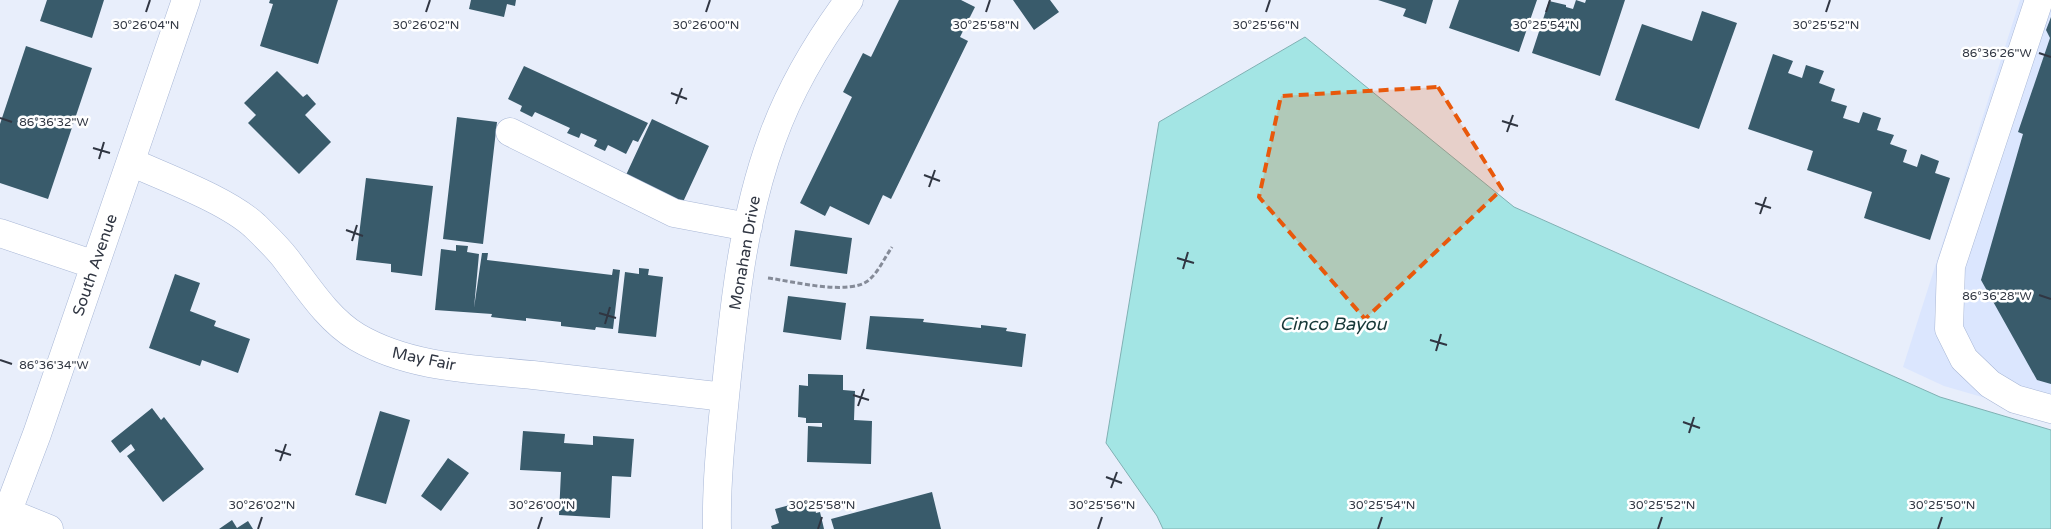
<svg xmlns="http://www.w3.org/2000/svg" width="2051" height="529" font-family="'Varela Round',sans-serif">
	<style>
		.built { fill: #dbe6fe }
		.water { fill: #a3e5e4; stroke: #80b0b3 }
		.building { fill: #395b6b }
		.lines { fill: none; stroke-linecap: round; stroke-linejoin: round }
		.minor-casing { stroke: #a8b7d6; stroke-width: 29 }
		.path { stroke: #858b98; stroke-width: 3; stroke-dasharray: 5 2.5; stroke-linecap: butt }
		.minor { stroke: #fff; stroke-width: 28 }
		.marked { fill: #e8590c; fill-opacity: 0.2; stroke: #e8590c; stroke-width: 4; stroke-dasharray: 10 6; stroke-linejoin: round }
		.ticks { fill: none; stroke: #303642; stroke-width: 2 }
		.labels { text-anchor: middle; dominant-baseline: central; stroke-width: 5; stroke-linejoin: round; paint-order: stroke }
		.street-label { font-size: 16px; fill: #303642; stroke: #fff }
		.water-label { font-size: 18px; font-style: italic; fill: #173838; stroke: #fff }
		.ticks-label { font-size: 12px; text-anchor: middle; fill: #303642; stroke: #fff; stroke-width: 5; stroke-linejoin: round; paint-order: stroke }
	</style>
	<rect width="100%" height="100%" fill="#e8eefb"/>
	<!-- built -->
	<path class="built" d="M 2020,0 L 2051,0 L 2051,417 L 1944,386 L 1903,367 Z"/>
	<!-- water -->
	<path class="water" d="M 1305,37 L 1514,207 L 1940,397 L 2051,430 L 2051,529 L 1163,529 L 1157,516 L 1106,443 L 1159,122 Z"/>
	<!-- building -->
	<path class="building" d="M 47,0 L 104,0 L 92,38 L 40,21 Z
		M 270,0 L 338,0 L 318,64 L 260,46 L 273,4 L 269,3 Z
		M 471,0 L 516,0 L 515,6 L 507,4 L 504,17 L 469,9 Z
		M 899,0 L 961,0 L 975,7 L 960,37 L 968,41 L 891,199 L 883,195 L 869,225 L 830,206 L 825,216 L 800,203 L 852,97 L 843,92 L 863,53 L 871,57 Z
		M 1013,0 L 1050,0 L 1059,12 L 1034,30 Z
		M 1378,0 L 1433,0 L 1426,24 L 1403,16 L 1406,9 Z
		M 1459,0 L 1537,0 L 1519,52 L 1449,28 Z
		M 1576,0 L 1585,3 L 1586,0 L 1625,0 L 1600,76 L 1532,53 L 1549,1 L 1566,5 L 1566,7 L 1573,9 Z
		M 1702,11 L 1737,23 L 1699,129 L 1615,100 L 1642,24 L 1692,41 Z
		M 2051,17 L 2051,384 L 2037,380 L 1981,280 L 2023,134 L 2018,132 L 2050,38 L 2046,30 Z
		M 26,46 L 92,68 L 48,199 L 0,183 L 0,124 Z
		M 1773,54 L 1793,61 L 1788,73 L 1802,78 L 1806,65 L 1824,71 L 1819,83 L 1835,89 L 1831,101 L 1847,106 L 1843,118 L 1859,123 L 1863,112 L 1881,118 L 1877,130 L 1894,135 L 1890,144 L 1907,150 L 1903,162 L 1917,167 L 1921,154 L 1939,161 L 1935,173 L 1950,178 L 1930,240 L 1864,218 L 1872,192 L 1807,170 L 1813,151 L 1748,129 Z
		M 524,66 L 648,123 L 638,142 L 633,140 L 626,154 L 608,145 L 605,151 L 594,146 L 597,140 L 581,133 L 579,138 L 567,133 L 570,128 L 535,112 L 532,117 L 520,111 L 522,106 L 508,99 Z
		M 277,71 L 303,97 L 307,94 L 316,104 L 305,115 L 331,142 L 299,174 L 248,123 L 256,115 L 244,103 Z
		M 457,117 L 497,122 L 483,244 L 443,239 Z
		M 652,119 L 709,146 L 683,202 L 626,175 Z
		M 366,178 L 433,186 L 422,276 L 391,272 L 391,264 L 356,260 Z
		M 795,230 L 852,238 L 847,274 L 790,266 Z
		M 456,245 L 468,246 L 467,252 L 479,254 L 474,308 L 482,253 L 488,253 L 487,260 L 612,275 L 613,269 L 620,270 L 613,329 L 596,327 L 595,330 L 561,326 L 561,322 L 526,318 L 526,321 L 491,317 L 492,314 L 435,310 L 441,249 L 456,251 Z
		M 639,268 L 649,269 L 648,275 L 663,277 L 656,337 L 618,333 L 625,272 L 639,274 Z
		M 175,274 L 200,283 L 190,311 L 216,321 L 214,326 L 250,339 L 238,373 L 202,360 L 200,366 L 149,348 Z
		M 788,296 L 846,303 L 841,340 L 783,332 Z
		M 870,316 L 924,319 L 923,322 L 981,328 L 981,325 L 1007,328 L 1006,331 L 1026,334 L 1022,367 L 866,349 Z
		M 808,374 L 843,375 L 843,390 L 855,391 L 854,420 L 872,421 L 871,464 L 807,462 L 808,426 L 822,427 L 822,423 L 806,423 L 806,418 L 798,417 L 799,385 L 808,386 Z
		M 152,408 L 161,420 L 164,417 L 204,469 L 163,502 L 127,456 L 135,450 L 131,444 L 120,453 L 111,441 Z
		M 380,411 L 410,420 L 386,504 L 355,495 Z
		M 523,431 L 565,434 L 564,443 L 593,445 L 593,436 L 634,439 L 631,477 L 612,476 L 610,518 L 559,515 L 561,472 L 520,470 Z
		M 448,458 L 469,473 L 441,511 L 421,496 Z
		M 932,492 L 941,529 L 834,529 L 831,519 Z
		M 812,499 L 816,513 L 820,512 L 824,529 L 772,529 L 771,526 L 779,523 L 775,509 Z
		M 232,520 L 237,528 L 248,521 L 253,529 L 219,529 Z"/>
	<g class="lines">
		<defs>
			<path id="minor" d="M 2039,0 L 1951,266 L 1949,329 L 1964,359 L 1990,384 L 2015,399 L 2051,409
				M 510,132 L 674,213 L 748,227
				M 131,162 C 166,178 227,200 255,226 C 265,236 277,247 286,259 C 307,286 327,319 357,337 C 410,368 474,369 533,375 C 597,382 661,390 725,397
				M 0,233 L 95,265
				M 7,512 L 49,529
				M 1,529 L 37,434 L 186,0
				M 717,529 C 716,479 722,428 727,377 C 735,298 744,215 772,139 C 790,89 818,42 849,0"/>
		</defs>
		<!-- minor casing -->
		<use href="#minor" class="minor-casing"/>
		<!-- path -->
		<path class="path" d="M 768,278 C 792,281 852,297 870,279 C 879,271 885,257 892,247"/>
		<!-- minor -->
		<use href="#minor" class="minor"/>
	</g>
	<!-- marked area -->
	<path class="marked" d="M 1438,87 L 1502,189 L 1365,319 L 1259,197 L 1281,96 Z"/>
	<!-- ticks -->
	<path class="ticks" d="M 146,12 L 150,0M 426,12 L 430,0M 706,12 L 710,0M 986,12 L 990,0M 1266,12 L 1270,0M 1546,12 L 1550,0M 1826,12 L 1830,0M 2039,53 L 2051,57M 671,93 L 687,99M 676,104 L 682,88M 0,118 L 12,122M 1502,121 L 1518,126M 1507,132 L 1513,115M 93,148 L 110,153M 99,159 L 104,142M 924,175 L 940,181M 929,187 L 935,170M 1755,203 L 1771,208M 1760,214 L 1766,197M 346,230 L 363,236M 352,241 L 357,225M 1177,258 L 1194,263M 1183,269 L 1188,252M 2039,295 L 2051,299M 599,313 L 616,318M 605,324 L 610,307M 1430,340 L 1447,345M 1436,351 L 1441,334M 0,360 L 12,364M 853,395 L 869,400M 858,406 L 864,389M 1683,422 L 1700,428M 1689,433 L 1694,417M 275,450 L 291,455M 280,461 L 286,444M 1106,477 L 1122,483M 1111,488 L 1117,472M 258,529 L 262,517M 538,529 L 542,517M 818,529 L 822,517M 1098,529 L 1102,517M 1378,529 L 1382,517M 1658,529 L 1662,517M 1938,529 L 1942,517"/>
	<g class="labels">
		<!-- street labels -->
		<g class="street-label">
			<text transform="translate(745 253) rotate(-80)">Monahan Drive</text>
			<text transform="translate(95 265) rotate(-71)">South Avenue</text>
			<text transform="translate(424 359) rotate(12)">May Fair</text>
		</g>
		<!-- water labels -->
		<g class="water-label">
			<text x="1333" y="324">Cinco Bayou</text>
		</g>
	</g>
	<g class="ticks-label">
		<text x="146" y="29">30°26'04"N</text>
		<text x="426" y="29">30°26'02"N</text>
		<text x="706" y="29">30°26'00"N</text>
		<text x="986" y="29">30°25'58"N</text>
		<text x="1266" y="29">30°25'56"N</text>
		<text x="1546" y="29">30°25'54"N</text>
		<text x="1826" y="29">30°25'52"N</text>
		<text x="1997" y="57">86°36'26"W</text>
		<text x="54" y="126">86°36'32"W</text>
		<text x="1997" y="300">86°36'28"W</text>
		<text x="54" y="369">86°36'34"W</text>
		<text x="262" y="509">30°26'02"N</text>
		<text x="542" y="509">30°26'00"N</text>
		<text x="822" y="509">30°25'58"N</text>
		<text x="1102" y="509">30°25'56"N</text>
		<text x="1382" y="509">30°25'54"N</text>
		<text x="1662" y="509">30°25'52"N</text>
		<text x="1942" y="509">30°25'50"N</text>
	</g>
</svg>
